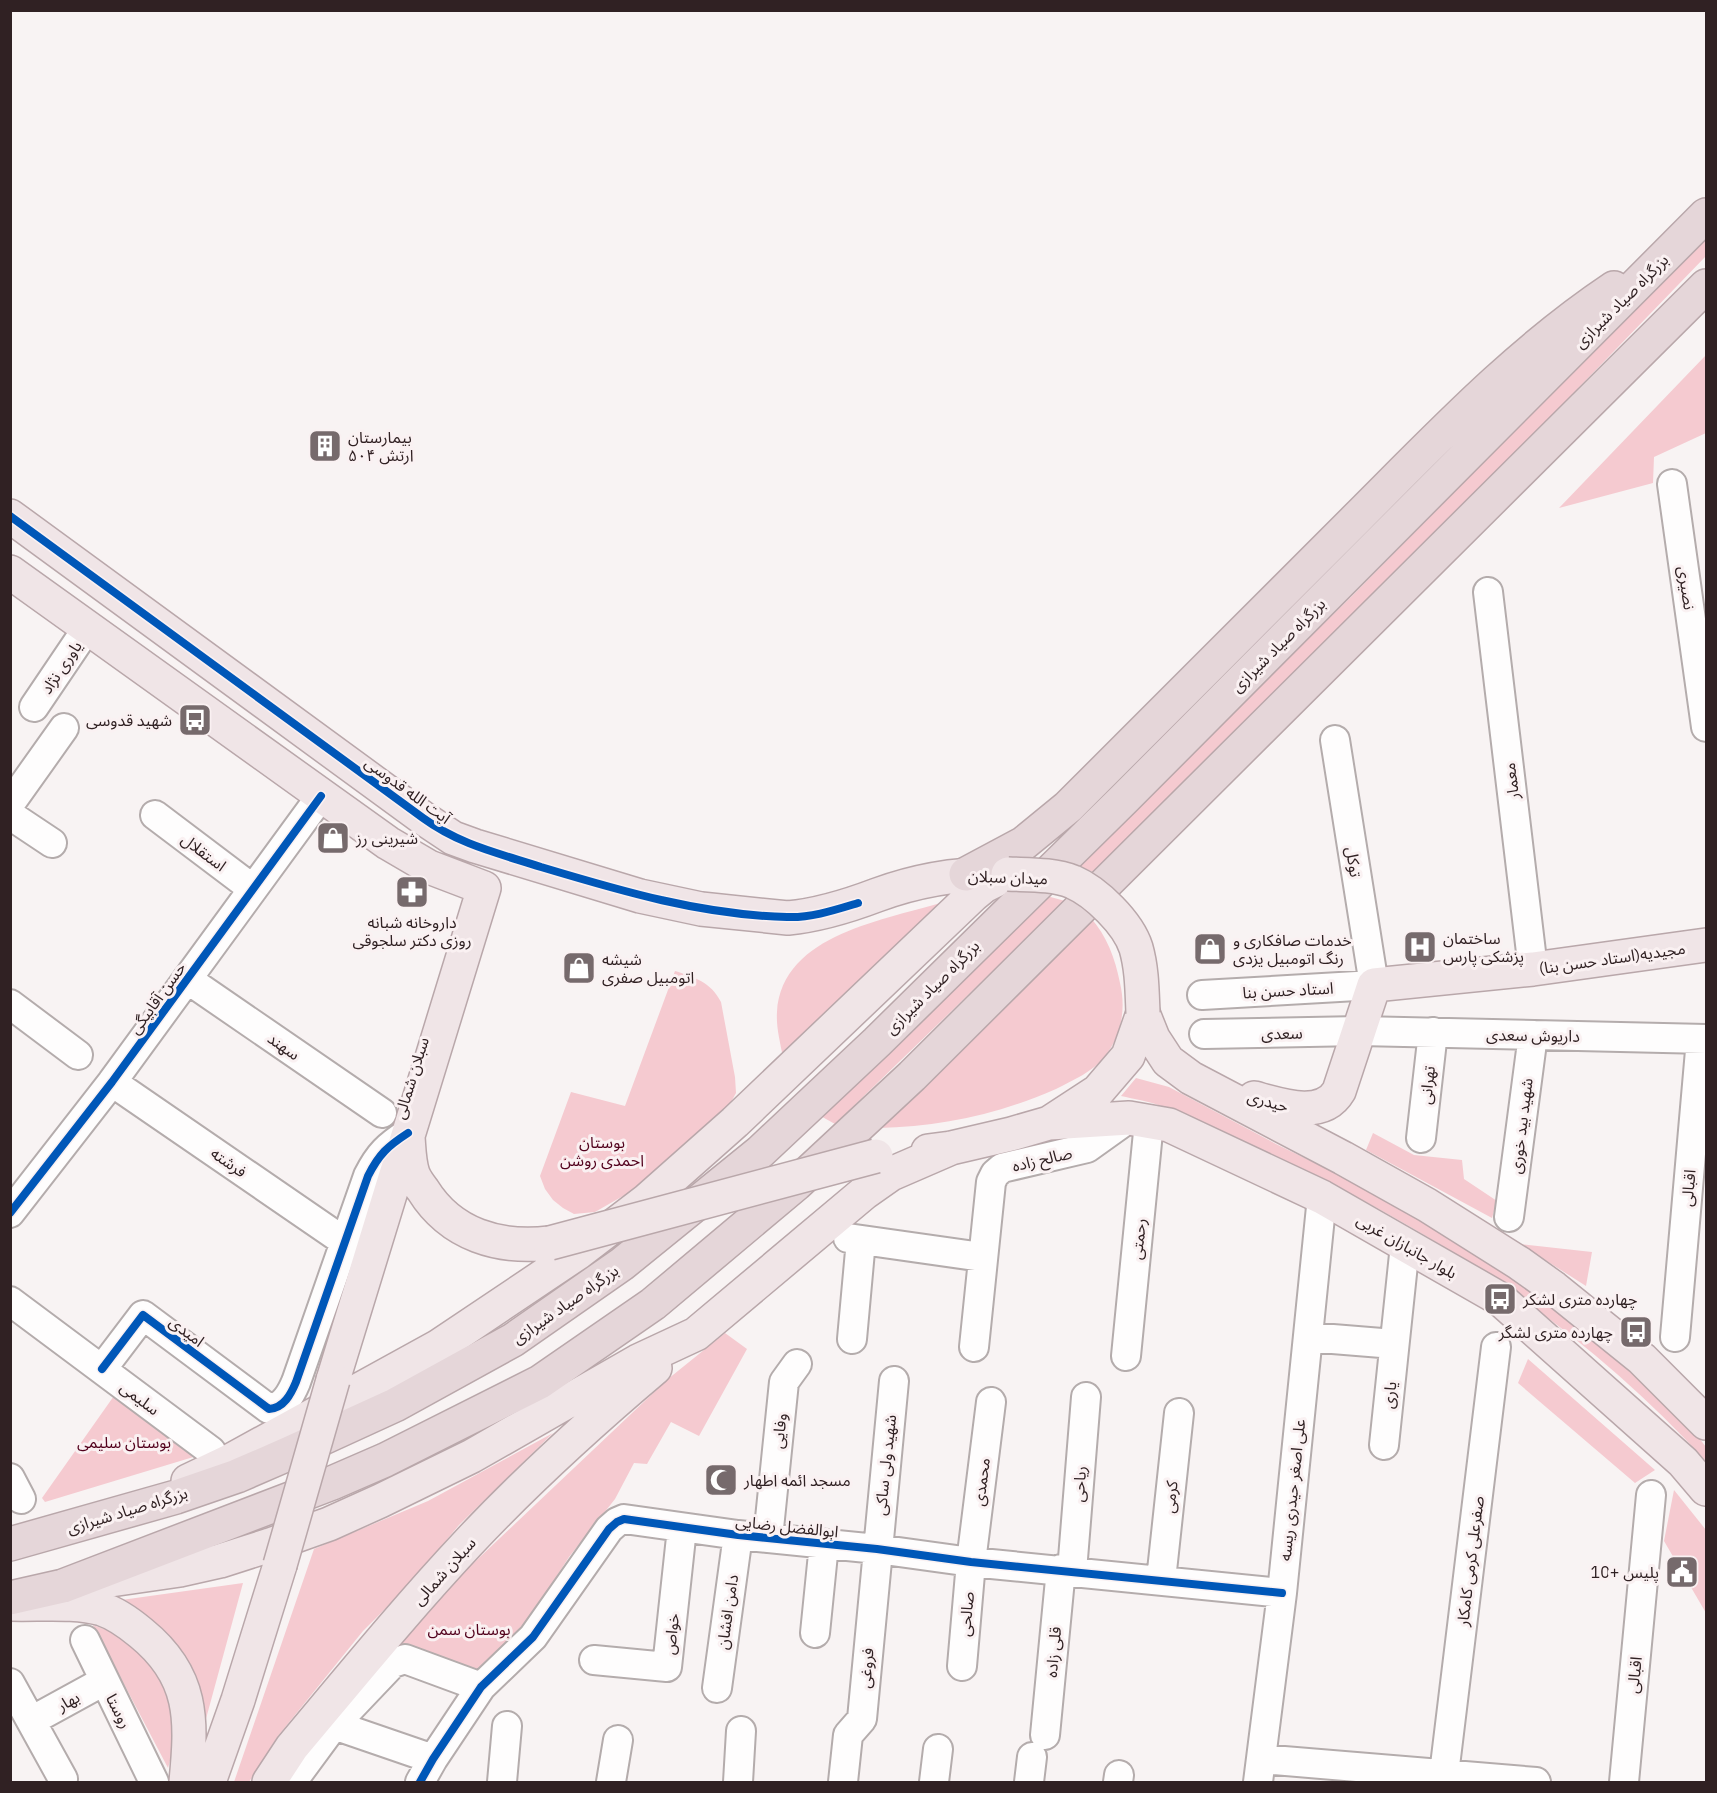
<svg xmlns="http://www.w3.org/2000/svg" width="1717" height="1793" font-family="'IBM Plex Sans','Noto Sans Arabic',sans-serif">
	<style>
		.green { fill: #f5cad0 }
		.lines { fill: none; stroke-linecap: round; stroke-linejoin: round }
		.minor-casing { stroke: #b4acac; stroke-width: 32 }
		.major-casing { stroke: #b9a7aa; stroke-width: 36 }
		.highway-casing { stroke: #b9a7aa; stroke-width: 36 }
		.minor { stroke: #fefdfd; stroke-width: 28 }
		.major { stroke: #f0e5e7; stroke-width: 33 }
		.highway { stroke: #e5d6d9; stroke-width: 33 }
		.major-bridge-casing { stroke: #b9a7aa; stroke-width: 36; stroke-linecap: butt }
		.major-bridge { stroke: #f0e5e7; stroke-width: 33 }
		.cycleway-casing { stroke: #faf1f2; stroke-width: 11 }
		.cycleway { stroke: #0057b8; stroke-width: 8 }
		.labels { text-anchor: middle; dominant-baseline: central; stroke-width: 6; stroke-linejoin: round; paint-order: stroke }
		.street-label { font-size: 16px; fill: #302123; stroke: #faf1f2 }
		.poi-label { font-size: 16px; fill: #302123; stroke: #faf1f2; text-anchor: start }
		.park-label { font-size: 16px; fill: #52021d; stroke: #faf1f2 }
	</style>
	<rect width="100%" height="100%" fill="#f8f3f3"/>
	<!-- green -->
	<path class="green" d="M 1706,236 L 1706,256 C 1591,375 1476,495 1358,611 C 1270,698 1182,785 1096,873 L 1076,865 L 1351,597 Z
		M 1706,355 L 1706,433 L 1654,457 L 1653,483 L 1559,508 Z
		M 1047,896 L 1065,901 L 835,1124 L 817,1114 Z
		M 947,901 L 783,1057 C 780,1042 776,1027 777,1012 C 782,933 887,920 947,901 Z
		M 1090,917 C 1107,936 1115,958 1120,983 C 1126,1008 1122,1035 1105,1056 C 1093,1072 1073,1080 1056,1089 C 999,1114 940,1127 878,1128 Z
		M 675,971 C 694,977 711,982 721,1002 L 735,1077 L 736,1093 L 725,1113 L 700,1136 L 630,1192 L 595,1212 L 574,1214 L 563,1208 L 553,1200 L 545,1189 L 540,1176 L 571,1092 L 625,1106 Z
		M 1136,1078 L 1169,1087 L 1276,1144 L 1411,1210 L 1512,1277 L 1557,1309 L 1625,1367 L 1689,1425 L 1706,1447 L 1706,1461 C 1583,1327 1433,1229 1268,1153 C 1233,1137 1197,1118 1161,1106 C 1148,1101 1134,1099 1121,1096 Z
		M 1373,1133 L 1414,1155 L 1462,1160 L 1464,1179 L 1497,1201 L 1492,1218 L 1366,1150 Z
		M 1520,1244 L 1592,1252 L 1586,1286 Z
		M 725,1333 L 747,1349 L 699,1436 L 671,1422 L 647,1464 L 634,1463 L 615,1499 L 569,1557 L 546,1593 L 530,1625 L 481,1678 L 395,1647 L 462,1574 L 668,1379 Z
		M 1528,1359 L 1655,1470 L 1635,1483 L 1518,1383 Z
		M 116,1393 L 200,1455 L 45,1502 L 42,1498 Z
		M 553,1433 L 459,1525 L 410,1584 L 363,1631 L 278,1736 L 249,1782 L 234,1782 L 314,1549 L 428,1501 Z
		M 1674,1490 L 1706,1530 L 1706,1613 L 1664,1541 Z
		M 243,1583 L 204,1726 L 107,1602 Z
		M 93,1625 L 112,1632 L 140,1650 L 172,1696 L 177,1735 L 168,1768 Z"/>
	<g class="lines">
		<defs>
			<path id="minor" d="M 1672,484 L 1706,727
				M 1488,592 L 1533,969
				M 34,707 L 88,627
				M 10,804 L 64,728
				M 10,815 L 52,843
				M 155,815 L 253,889
				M 187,979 L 382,1113
				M 1202,995 L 1374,985 L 1335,740
				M 10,1004 L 78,1055
				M 1204,1034 L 1360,1031 L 1706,1039
				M 112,1082 L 345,1242
				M 1421,1138 L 1433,1032
				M 10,1213 L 112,1082 L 321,796
				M 1509,1217 L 1533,1035
				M 848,1238 L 982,1257
				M 10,1301 L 211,1451
				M 1308,1337 L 1394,1344
				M 1675,1337 L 1701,1039
				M 852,1339 L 861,1240
				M 974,1347 L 991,1182 L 995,1174 L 1002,1168 L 1087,1148 L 1129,1118
				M 1126,1356 L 1149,1122
				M 102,1369 L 143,1315 L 269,1409 C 284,1408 291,1394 296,1382 L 368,1176 C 379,1154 388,1146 408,1133
				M 1384,1445 L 1405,1245
				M 10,1478 L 21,1499
				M 768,1538 L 784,1382 L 797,1364
				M 1072,1571 L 1086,1397
				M 1161,1580 L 1179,1413
				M 815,1633 L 824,1544
				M 85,1640 L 154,1782
				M 594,1660 L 667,1667 L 682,1528
				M 962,1666 L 971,1562 L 991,1402
				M 10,1683 L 63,1779
				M 717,1688 L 738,1535
				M 31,1721 L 104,1681
				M 334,1725 L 433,1759
				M 1045,1735 L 1061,1569
				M 1261,1759 L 1536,1782
				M 1444,1774 L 1496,1347
				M 292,1782 L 334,1725 L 393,1663 L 405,1659 L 481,1687
				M 420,1782 L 433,1759 L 481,1687 L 533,1637 L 609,1529 L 617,1522 L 624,1519 L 738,1535 L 877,1549 L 971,1562 L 1282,1593
				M 502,1782 L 507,1726
				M 611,1782 L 618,1740
				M 738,1782 L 741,1731
				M 843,1782 L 848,1735 L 862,1719 L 894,1381
				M 934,1782 L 938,1749
				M 1029,1782 L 1032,1757
				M 1118,1782 L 1119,1775
				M 1258,1782 L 1282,1593 L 1322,1197
				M 1624,1782 L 1651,1495"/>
			<path id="major" d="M 10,516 L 423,818 L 453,838 L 475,846 L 640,896 L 701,909 L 788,918 C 820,915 848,906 877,895 C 915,881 954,874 994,874
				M 10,572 L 388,843 L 429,867 L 484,888 L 333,1380
				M 1143,1013 L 1153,1038 L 1168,1061 L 1191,1078 L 1343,1158 L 1427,1205 L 1519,1263 L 1554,1288 L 1642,1359 L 1706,1423
				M 1254,1098 C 1280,1105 1322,1120 1339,1091 L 1374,985 L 1533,969 L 1706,945
				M 1049,1123 L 1129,1118 L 1169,1125 L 1322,1197 L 1500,1299 L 1683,1462 L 1706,1489
				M 408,1137 C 409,1150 409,1162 413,1174 C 415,1179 419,1185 423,1190 C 451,1235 499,1249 550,1243
				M 928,1151 L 951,1148 L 1011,1134 L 1049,1123 L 1098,1091 L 1128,1056 L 1143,1013
				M 188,1481 L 228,1462 L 439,1346 L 579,1252 L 647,1200 L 735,1122 L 973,895 L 984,886 L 1008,874
				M 90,1583 L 180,1570 L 220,1561 L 270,1545 L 329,1524 L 380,1501 L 472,1456 L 638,1361 L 696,1334 L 864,1193 L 891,1174 L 951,1148
				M 10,1604 C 40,1605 74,1601 102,1609 C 117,1614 129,1623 141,1633 C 194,1676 192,1720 186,1782
				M 209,1782 L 238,1700 L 280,1565
				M 269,1782 L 292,1747 C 350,1678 407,1608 468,1543 C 527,1480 590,1423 655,1368"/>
			<path id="highway" d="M 966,874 L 1024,843 L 1068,807 C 1164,711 1261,614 1357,518 C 1439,436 1518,352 1614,288
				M 10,1544 L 176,1497 L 237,1476 L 290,1453 L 395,1405 L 513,1340 L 622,1264 L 760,1152 L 877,1042 L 1124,799 L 1706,215
				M 10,1598 L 63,1586 L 332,1483 L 385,1460 L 540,1382 L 653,1304 L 796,1184 L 912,1076 L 1706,286"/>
		</defs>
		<!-- minor casing -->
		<use href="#minor" class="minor-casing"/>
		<!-- major casing -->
		<use href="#major" class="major-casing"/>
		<!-- highway casing -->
		<use href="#highway" class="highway-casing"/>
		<!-- minor -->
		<use href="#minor" class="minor"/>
		<!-- major -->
		<use href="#major" class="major"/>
		<!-- highway -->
		<use href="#highway" class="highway"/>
		<defs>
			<path id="major-bridge" d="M 1008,874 C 1029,875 1053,874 1073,882 C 1096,892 1128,923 1136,948 C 1142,969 1142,990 1143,1013
				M 550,1243 L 876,1156
				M 280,1565 L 333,1380"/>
		</defs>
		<!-- major-bridge casing -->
		<use href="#major-bridge" class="major-bridge-casing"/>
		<!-- major-bridge -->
		<use href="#major-bridge" class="major-bridge"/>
		<defs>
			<path id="cycleway" d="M 10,516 L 423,818 C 460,845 498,853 541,867 C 621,891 702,915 787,917 C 811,918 835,910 858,903
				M 10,1213 L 112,1082 L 321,796
				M 102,1369 L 143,1315 L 269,1409 C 284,1408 291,1394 296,1382 L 368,1176 C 379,1154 388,1146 408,1133
				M 420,1782 L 433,1759 L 481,1687 L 533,1637 L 609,1529 L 617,1522 L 624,1519 L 738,1535 L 877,1549 L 971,1562 L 1282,1593"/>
		</defs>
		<!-- cycleway casing -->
		<use href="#cycleway" class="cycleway-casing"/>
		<!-- cycleway -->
		<use href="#cycleway" class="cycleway"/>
	</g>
	<!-- icons -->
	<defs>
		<symbol id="building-square" viewBox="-11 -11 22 22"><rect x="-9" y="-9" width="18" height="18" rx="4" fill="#766a6c" stroke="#faf1f2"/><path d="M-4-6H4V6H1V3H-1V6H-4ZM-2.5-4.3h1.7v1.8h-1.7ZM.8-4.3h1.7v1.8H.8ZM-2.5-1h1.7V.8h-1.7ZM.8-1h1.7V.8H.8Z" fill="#fff"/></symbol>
		<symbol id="bus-square" viewBox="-11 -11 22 22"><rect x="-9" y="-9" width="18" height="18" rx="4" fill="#766a6c" stroke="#faf1f2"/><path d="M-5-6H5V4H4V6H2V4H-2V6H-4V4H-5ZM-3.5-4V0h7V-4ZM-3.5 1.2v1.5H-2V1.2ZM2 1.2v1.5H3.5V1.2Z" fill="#fff"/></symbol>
		<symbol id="shop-square" viewBox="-11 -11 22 22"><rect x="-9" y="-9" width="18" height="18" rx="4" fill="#766a6c" stroke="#faf1f2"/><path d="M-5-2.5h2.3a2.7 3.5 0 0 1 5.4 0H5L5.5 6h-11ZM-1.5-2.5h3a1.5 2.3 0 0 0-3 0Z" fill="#fff"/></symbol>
		<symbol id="pharmacy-square" viewBox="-11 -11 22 22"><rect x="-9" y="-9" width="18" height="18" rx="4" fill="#766a6c" stroke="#faf1f2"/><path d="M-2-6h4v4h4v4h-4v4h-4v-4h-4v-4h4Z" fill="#fff"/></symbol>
		<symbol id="hospital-square" viewBox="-11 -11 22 22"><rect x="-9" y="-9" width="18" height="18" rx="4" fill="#766a6c" stroke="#faf1f2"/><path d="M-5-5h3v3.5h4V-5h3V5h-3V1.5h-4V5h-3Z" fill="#fff"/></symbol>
		<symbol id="mosque-square" viewBox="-11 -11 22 22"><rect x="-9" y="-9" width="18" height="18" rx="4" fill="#766a6c" stroke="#faf1f2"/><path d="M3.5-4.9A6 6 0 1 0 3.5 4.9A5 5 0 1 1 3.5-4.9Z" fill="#fff"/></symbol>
		<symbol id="civic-square" viewBox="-11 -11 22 22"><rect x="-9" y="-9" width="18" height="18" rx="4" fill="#766a6c" stroke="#faf1f2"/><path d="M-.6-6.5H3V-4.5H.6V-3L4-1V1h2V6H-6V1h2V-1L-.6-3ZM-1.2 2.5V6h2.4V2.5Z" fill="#fff"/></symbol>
	</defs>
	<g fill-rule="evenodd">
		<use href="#building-square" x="306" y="427" width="38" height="38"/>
		<use href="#bus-square" x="176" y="701" width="38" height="38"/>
		<use href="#shop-square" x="314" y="819" width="38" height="38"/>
		<use href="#pharmacy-square" x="393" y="873" width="38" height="38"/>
		<use href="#hospital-square" x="1401" y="928" width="38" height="38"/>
		<use href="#shop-square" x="1191" y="930" width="38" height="38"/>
		<use href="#shop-square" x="560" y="949" width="38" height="38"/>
		<use href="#bus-square" x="1481" y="1280" width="38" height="38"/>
		<use href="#bus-square" x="1617" y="1313" width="38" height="38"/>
		<use href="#mosque-square" x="702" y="1461" width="38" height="38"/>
		<use href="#civic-square" x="1663" y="1553" width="38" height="38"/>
	</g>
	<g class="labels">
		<!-- street labels -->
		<g class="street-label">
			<text transform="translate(1621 301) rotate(-45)">بزرگراه صیاد شیرازی</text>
			<text transform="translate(1687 588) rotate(82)">نصیری</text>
			<text transform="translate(1278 645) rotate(-45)">بزرگراه صیاد شیرازی</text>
			<text transform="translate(61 667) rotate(-56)">یاوری نژاد</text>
			<text transform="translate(1511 781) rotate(-97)">معمار</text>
			<text transform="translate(408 790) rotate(36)">آیت الله قدوسی</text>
			<text transform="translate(204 852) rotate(37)">استقلال</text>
			<text transform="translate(1354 862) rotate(81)">توکل</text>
			<text transform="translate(1008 877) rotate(2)">میدان سبلان</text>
			<text transform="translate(1612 958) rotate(-8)">مجیدیه(استاد حسن بنا)</text>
			<text transform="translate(932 987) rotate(-45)">بزرگراه صیاد شیرازی</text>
			<text transform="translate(1288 990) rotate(-3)">استاد حسن بنا</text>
			<text transform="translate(157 998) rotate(-54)">حسن آقابیگی</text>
			<text transform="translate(1282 1033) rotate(-1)">سعدی</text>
			<text transform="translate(1533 1035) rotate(1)">داریوش سعدی</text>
			<text transform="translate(284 1046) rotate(35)">سهند</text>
			<text transform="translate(411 1078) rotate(-73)">سبلان شمالی</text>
			<text transform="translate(1427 1085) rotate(-84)">تهرانی</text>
			<text transform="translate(1268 1101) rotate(15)">حیدری</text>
			<text transform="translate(1521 1126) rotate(-83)">شهید بید خوری</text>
			<text transform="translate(1042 1159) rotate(-13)">صالح زاده</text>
			<text transform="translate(229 1162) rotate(35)">فرشته</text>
			<text transform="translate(1688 1188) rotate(-85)">اقبالی</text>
			<text transform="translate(1138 1239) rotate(-84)">رحمتی</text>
			<text transform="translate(1407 1246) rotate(30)">بلوار جانبازان غربی</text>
			<text transform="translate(565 1304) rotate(-35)">بزرگراه صیاد شیرازی</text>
			<text transform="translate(187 1331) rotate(37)">امیدی</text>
			<text transform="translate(1389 1395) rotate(-84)">یاری</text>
			<text transform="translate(140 1398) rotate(37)">سلیمی</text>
			<text transform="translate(779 1431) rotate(-84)">وفایی</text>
			<text transform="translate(885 1465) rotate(-84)">شهید ولی ساکی</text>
			<text transform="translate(981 1482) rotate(-83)">محمدی</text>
			<text transform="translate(1079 1484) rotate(-86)">ریاحی</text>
			<text transform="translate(1292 1490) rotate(-84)">علی اصغر حیدری ریسه</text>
			<text transform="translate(1170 1497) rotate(-84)">کرمی</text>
			<text transform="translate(127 1510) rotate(-17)">بزرگراه صیاد شیرازی</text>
			<text transform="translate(787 1526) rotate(6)">ابوالفضل رضایی</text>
			<text transform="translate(1470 1561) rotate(-83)">صفرعلی کرمی کامکار</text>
			<text transform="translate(444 1571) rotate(-48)">سبلان شمالی</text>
			<text transform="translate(727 1612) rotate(-82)">دامن افشان</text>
			<text transform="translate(966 1614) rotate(-85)">صالحی</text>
			<text transform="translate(671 1634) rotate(-84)">خواص</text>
			<text transform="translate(1053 1652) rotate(-85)">قلی زاده</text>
			<text transform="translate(866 1668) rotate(-85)">فروغی</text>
			<text transform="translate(1634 1675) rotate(-84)">اقبالی</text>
			<text transform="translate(68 1701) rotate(-29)">بهار</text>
			<text transform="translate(119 1711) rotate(63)">روستا</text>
		</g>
		<!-- poi labels -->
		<g class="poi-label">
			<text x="348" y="437">بیمارستان<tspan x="348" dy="18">۵۰۴ ارتش</tspan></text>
			<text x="172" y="720" text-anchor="end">شهید قدوسی</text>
			<text x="356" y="838">شیرینی رز</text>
			<text x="412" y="922" text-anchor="middle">داروخانه شبانه<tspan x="412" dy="18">روزی دکتر سلجوقی</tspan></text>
			<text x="1443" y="938">ساختمان<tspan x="1443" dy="18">پزشکی پارس</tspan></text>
			<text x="1233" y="940">خدمات صافکاری و<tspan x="1233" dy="18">رنگ اتومبیل یزدی</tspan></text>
			<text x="602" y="959">شیشه<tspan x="602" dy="18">اتومبیل صفری</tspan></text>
			<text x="1523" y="1299">چهارده متری لشکر</text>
			<text x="1613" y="1332" text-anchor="end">چهارده متری لشگر</text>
			<text x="744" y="1480">مسجد ائمه اطهار</text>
			<text x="1659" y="1572" text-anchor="end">پلیس +10</text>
		</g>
		<!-- park labels -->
		<g class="park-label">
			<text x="602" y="1142">بوستان<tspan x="602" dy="18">احمدی روشن</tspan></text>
			<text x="124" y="1442">بوستان سلیمی</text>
			<text x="469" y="1629">بوستان سمن</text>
		</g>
	</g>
	<!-- border -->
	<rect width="1717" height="1793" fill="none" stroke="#302123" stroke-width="24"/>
</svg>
